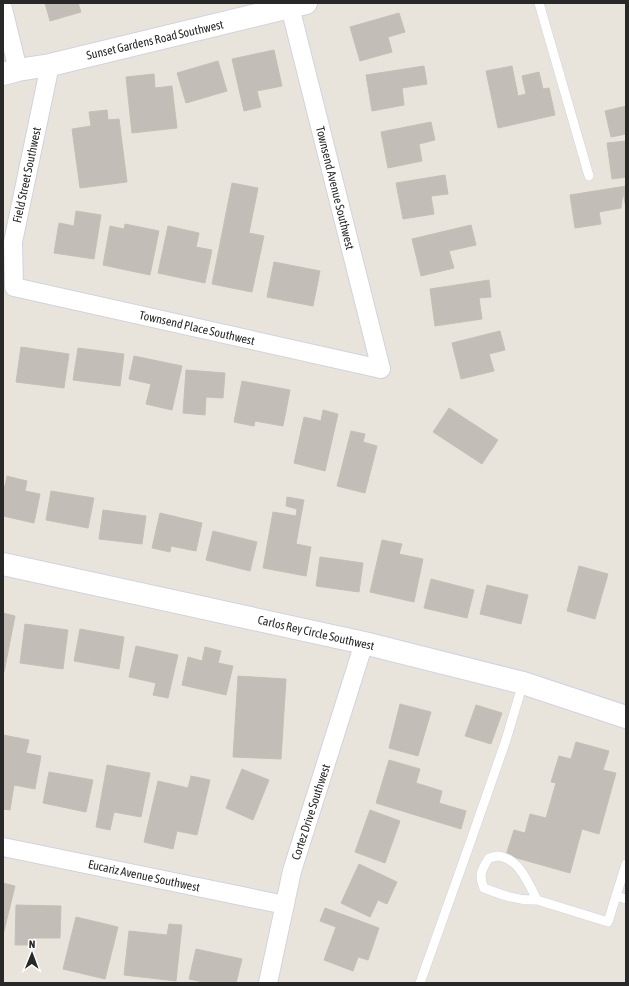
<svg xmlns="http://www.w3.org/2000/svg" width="629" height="986" font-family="'Asap Condensed',sans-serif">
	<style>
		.building { fill: #c2beb7; stroke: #c4c0b5 }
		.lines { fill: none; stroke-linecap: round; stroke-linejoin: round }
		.lane-casing { stroke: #d0d2e0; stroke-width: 10 }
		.street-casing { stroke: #d0d2e0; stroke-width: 20 }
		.secondary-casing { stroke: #d0d2e0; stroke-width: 24 }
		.lane { stroke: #fff; stroke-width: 9 }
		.street { stroke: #fff; stroke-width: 18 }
		.secondary { stroke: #fff; stroke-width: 22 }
		.labels { text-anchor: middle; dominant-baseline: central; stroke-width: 3.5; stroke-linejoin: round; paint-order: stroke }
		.street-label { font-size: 12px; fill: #282828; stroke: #fff }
	</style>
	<rect width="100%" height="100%" fill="#e9e4db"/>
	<!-- building -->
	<path class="building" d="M 45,3 L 78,3 L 81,12 L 50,21 Z
		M 399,13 L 405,32 L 388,37 L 392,52 L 360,61 L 350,27 Z
		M 274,50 L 282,86 L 257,91 L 261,107 L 244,111 L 232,59 Z
		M 218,61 L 227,91 L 186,103 L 177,73 Z
		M 424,66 L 427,84 L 402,88 L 404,105 L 372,111 L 366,75 Z
		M 512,66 L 518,96 L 526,94 L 522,76 L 539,72 L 543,89 L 549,88 L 555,115 L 498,128 L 486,71 Z
		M 154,74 L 155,88 L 172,86 L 177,128 L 132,133 L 126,77 Z
		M 626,106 L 626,134 L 611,137 L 605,111 Z
		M 107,110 L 108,120 L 119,119 L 127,182 L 80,188 L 72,129 L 91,126 L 89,112 Z
		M 431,122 L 435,140 L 419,144 L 422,161 L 388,168 L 381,132 Z
		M 626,141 L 626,177 L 612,179 L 607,143 Z
		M 445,175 L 448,194 L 431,196 L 434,214 L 403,219 L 396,183 Z
		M 232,183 L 258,188 L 249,233 L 264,236 L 252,292 L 212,284 Z
		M 626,186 L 626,208 L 623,192 L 621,208 L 599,212 L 601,224 L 575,228 L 570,195 Z
		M 76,211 L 101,215 L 94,259 L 54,253 L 59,223 L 74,226 Z
		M 125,224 L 159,231 L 150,275 L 103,265 L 110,226 L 124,229 Z
		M 471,225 L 476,245 L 449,251 L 454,268 L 421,276 L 412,239 Z
		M 168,226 L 199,233 L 196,247 L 212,250 L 205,283 L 158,273 Z
		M 274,262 L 320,271 L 313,306 L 267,297 Z
		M 489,280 L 491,297 L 479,298 L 482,319 L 435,326 L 430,289 Z
		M 500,331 L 505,350 L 489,354 L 494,371 L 461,379 L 452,343 Z
		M 21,347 L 69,354 L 64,388 L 16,382 Z
		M 78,348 L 124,354 L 120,386 L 73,380 Z
		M 134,356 L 182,366 L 172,410 L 146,404 L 151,384 L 129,379 Z
		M 186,370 L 225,373 L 223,398 L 206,397 L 205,415 L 183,413 Z
		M 242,381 L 290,390 L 283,426 L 255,421 L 254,426 L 234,422 Z
		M 449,408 L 498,440 L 482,464 L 433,432 Z
		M 323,410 L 338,414 L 325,471 L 294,463 L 304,417 L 321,421 Z
		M 351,431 L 365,434 L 363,442 L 377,446 L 365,493 L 337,486 Z
		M 7,476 L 27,481 L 25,491 L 40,494 L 34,523 L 3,516 L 3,486 L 5,486 Z
		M 51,491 L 94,498 L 88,528 L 46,520 Z
		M 287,497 L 304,500 L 296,544 L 311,547 L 306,576 L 263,568 L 273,512 L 296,516 L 297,509 L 286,506 Z
		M 103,510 L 146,516 L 142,544 L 99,539 Z
		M 160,513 L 202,523 L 196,551 L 171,546 L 170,552 L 152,548 Z
		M 213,531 L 257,542 L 250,571 L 206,560 Z
		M 382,540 L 402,544 L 399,554 L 423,559 L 414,602 L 370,592 Z
		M 320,557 L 363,563 L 359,592 L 316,586 Z
		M 579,566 L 608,574 L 595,619 L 567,611 Z
		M 431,579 L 474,590 L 467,618 L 424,608 Z
		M 487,585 L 528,595 L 521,624 L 480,614 Z
		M 3,613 L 15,616 L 4,672 L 3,671 Z
		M 25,624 L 68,630 L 63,669 L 20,663 Z
		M 80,629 L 124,637 L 119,669 L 74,661 Z
		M 136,646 L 178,655 L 168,698 L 153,695 L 156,683 L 129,677 Z
		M 205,647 L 221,651 L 218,663 L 233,666 L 226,695 L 182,685 L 188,657 L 202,661 Z
		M 238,676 L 286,679 L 281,759 L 233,757 Z
		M 400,704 L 431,712 L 418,756 L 389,748 Z
		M 476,705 L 502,713 L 491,744 L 465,736 Z
		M 3,735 L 29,740 L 26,753 L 41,756 L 35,789 L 14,785 L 10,810 L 3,809 Z
		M 576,742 L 609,751 L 603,770 L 616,773 L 599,834 L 582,829 L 570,873 L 506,855 L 514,830 L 525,833 L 530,814 L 546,818 L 556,783 L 551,782 L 559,756 L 571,759 Z
		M 389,760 L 420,769 L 416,783 L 442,791 L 439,803 L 466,811 L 461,829 L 376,803 Z
		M 107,765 L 150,773 L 141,817 L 114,812 L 110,830 L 96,827 Z
		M 242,769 L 269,780 L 253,820 L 226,808 Z
		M 49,772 L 93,780 L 86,812 L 43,803 Z
		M 191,776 L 210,780 L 197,835 L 177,831 L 173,849 L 144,842 L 158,781 L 188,788 Z
		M 370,810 L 400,821 L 385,863 L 355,852 Z
		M 359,864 L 397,882 L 387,904 L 378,900 L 370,917 L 341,903 Z
		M 3,883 L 15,886 L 3,935 Z
		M 16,905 L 61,906 L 60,938 L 33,938 L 32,945 L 15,945 Z
		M 325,908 L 379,928 L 368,960 L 358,957 L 353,971 L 324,960 L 336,927 L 320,921 Z
		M 76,917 L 118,927 L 105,979 L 63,969 Z
		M 169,924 L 182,925 L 176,981 L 124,975 L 129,931 L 167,935 Z
		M 196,949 L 242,959 L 236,983 L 208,983 L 189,979 Z"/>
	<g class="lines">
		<defs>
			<path id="lane" d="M 539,3 L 589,176
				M 626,864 L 616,896 L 626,899
				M 537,900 C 529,884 519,858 498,856 C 495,856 491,858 489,858 C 482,869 478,875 484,888 C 502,895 518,901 537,900 L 608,922 L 616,896
				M 420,983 L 470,843 L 506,740 L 523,683"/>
			<path id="street" d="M 3,9 L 18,70
				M 50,65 L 13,242 L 14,287 L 381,369 L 290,7
				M 3,847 L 285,905
				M 268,983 L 292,871 L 364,643"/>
			<path id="secondary" d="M 3,74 L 18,70 L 50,65 L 306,3
				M 3,564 L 364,643 L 523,683 L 626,717"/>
		</defs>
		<!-- lane casing -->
		<use href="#lane" class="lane-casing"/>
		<!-- street casing -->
		<use href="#street" class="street-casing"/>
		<!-- secondary casing -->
		<use href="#secondary" class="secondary-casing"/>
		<!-- lane -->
		<use href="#lane" class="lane"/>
		<!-- street -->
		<use href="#street" class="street"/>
		<!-- secondary -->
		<use href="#secondary" class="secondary"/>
	</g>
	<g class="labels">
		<!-- street labels -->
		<g class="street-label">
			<text transform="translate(155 40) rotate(-13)">Sunset Gardens Road Southwest</text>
			<text transform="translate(27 175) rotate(-78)">Field Street Southwest</text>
			<text transform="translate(335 188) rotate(76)">Townsend Avenue Southwest</text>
			<text transform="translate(197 328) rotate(13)">Townsend Place Southwest</text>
			<text transform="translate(316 633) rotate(13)">Carlos Rey Circle Southwest</text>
			<text transform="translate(311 812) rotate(-72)">Cortez Drive Southwest</text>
			<text transform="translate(144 876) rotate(12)">Eucariz Avenue Southwest</text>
		</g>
	</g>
	<!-- border -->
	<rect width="629" height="986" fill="none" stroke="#282828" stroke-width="8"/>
	<!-- north arrow -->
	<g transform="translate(32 954) rotate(1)" stroke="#ffffff" stroke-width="3" paint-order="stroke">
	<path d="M0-3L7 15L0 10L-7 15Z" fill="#282828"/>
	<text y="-6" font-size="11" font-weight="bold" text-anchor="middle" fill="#282828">N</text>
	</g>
</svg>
